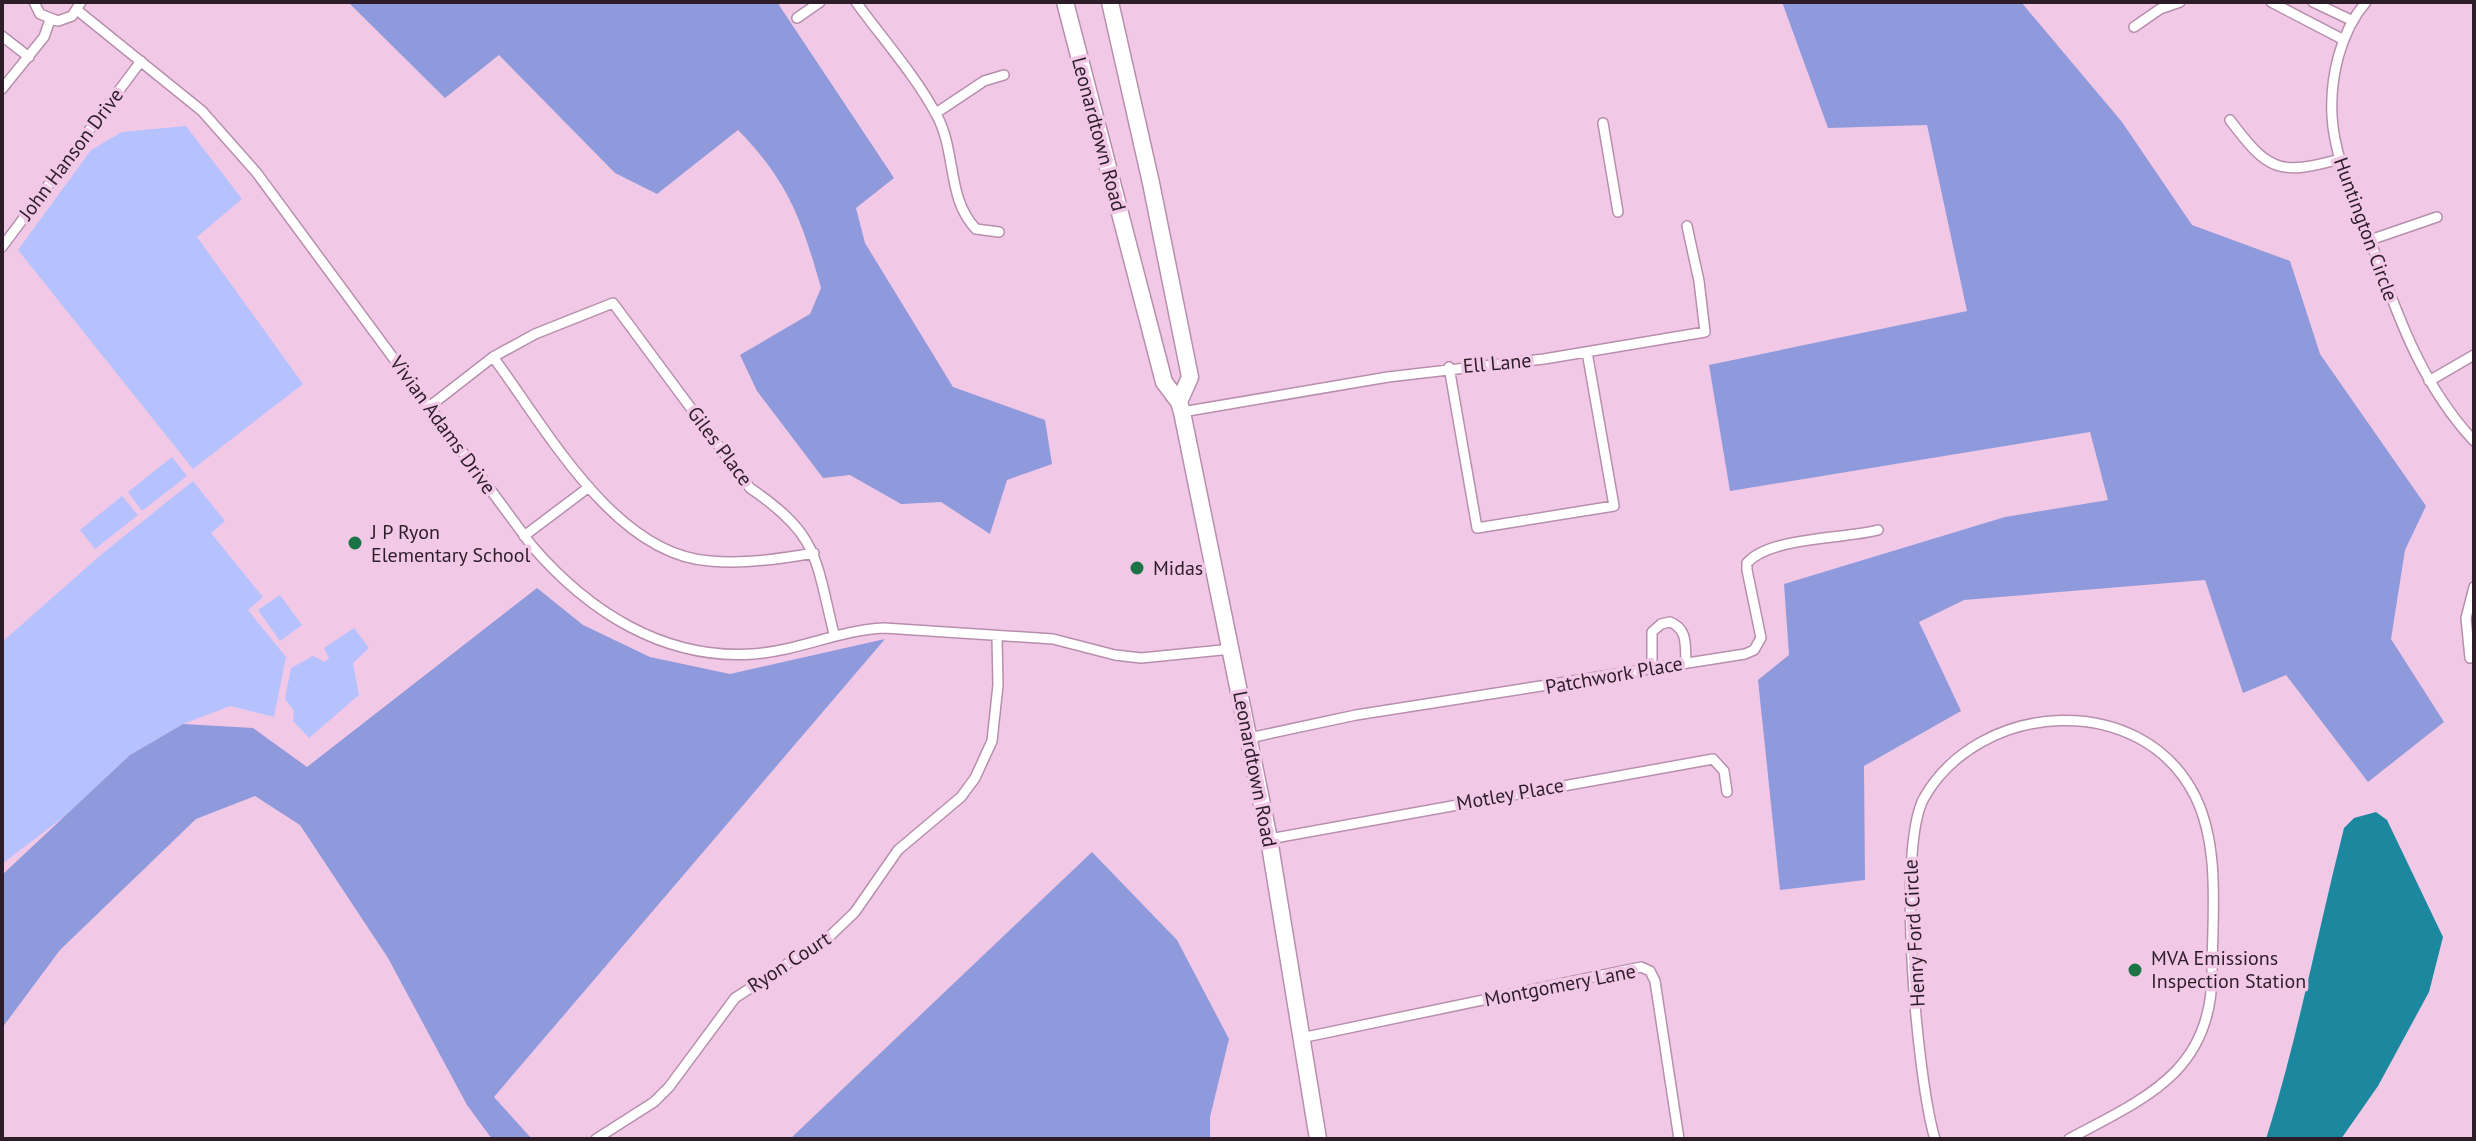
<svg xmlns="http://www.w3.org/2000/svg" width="2476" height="1141" font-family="'PT Sans',sans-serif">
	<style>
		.green { fill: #b6c2fe }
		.forest { fill: #8e9adb }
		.water { fill: #1c889f }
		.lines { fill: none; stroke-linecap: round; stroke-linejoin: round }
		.street-casing { stroke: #b78fac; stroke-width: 12 }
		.highway-casing { stroke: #b78fac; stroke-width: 19 }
		.street { stroke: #fff; stroke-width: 9 }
		.highway { stroke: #fff; stroke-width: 16 }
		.poi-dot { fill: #1b7346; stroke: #f2c8e7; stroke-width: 3 }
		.labels { text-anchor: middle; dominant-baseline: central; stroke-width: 7; stroke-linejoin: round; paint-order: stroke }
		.street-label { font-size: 20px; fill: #2d1d29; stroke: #f2c8e7 }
		.poi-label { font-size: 20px; fill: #2d1d29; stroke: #f2c8e7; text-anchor: start }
	</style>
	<rect width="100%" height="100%" fill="#f2c8e7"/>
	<!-- green -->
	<path class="green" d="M 186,126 L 242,199 L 197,237 L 303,384 L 193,469 L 18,250 L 91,150 L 122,132 Z
		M 172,457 L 187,476 L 142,511 L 128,492 Z
		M 193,481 L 225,521 L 211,533 L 263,597 L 248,610 L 286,657 L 274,717 L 230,706 L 183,724 L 130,755 L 70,812 L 2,864 L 2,642 L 103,553 Z
		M 122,496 L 138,515 L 95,549 L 80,530 Z
		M 280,595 L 302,625 L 280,641 L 258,610 Z
		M 354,628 L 369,648 L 353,663 L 359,695 L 309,738 L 293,721 L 294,711 L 285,699 L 291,668 L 313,656 L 325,662 L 329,658 L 324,648 Z"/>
	<!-- forest -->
	<path class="forest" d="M 348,2 L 777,2 L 894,178 L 856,208 L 865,243 L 953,387 L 1045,420 L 1052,464 L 1007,480 L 990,534 L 941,502 L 901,504 L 850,475 L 823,478 L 757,391 L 740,355 L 810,314 L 821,288 C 802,220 788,181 738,130 L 657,194 L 615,173 L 499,55 L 445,98 Z
		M 1782,2 L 2021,2 L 2122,122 L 2192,225 L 2290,261 L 2320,354 L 2426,506 L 2405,550 L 2391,639 L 2444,722 L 2368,782 L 2286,675 L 2243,693 L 2205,580 L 1964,600 L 1919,622 L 1961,711 L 1864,766 L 1865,880 L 1780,890 L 1758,680 L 1789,655 L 1784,584 L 2005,517 L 2108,500 L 2090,432 L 1730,491 L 1709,365 L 1967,311 L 1927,125 L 1828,128 Z
		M 537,588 L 583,625 L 650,657 L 730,674 L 885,639 L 494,1097 L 532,1139 L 492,1139 L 467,1105 L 388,958 L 300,825 L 255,796 L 196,819 L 60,950 L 2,1028 L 2,875 L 130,755 L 183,724 L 253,728 L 307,767 Z
		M 1092,852 L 1177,940 L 1229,1039 L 1210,1117 L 1210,1139 L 790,1139 Z"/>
	<!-- water -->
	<path class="water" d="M 2376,812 L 2387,820 L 2443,937 L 2429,992 L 2378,1086 L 2341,1139 L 2266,1139 C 2298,1037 2318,931 2344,828 L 2354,818 Z"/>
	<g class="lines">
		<defs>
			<path id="street" d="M 34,2 L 40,14 L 58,21 L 72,16 L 81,2
				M 856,2 C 882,38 915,75 936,114 C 957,151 946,198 976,229 L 999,232
				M 2271,2 L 2344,40
				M 2313,2 L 2353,21
				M 2366,2 C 2340,32 2330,78 2332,116 C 2334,156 2353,195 2367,232 C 2395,307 2418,381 2474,441
				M 77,10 L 202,111 L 256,172 L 532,546 C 588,611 663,660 753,654 C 798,651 839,630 884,628 L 1053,639 L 1115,655 L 1141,658 L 1232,649
				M 797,18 L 820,2
				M 2134,27 L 2160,9 L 2180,2
				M 2,36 L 29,57
				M 2,89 L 44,37 L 50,20
				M 936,113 L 984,81 L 1004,75
				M 2230,120 C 2268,171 2279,176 2340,159
				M 1603,123 L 1618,212
				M 2370,240 L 2437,217
				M 2,247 L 141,61
				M 493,357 C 546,428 614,555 710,561 C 745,564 780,559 814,553
				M 1449,367 L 1477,528 L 1614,506 L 1587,352
				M 2429,381 L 2474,355
				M 430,406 L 493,357 L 535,334 L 613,303 L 750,488 C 819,535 815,557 834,634
				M 1182,412 L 1388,377 L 1544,359 L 1705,332 L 1699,281 L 1687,226
				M 524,536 L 589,487
				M 2470,658 L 2466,618 L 2474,587
				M 1652,667 L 1652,632 L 1661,624 L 1670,622 C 1688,629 1685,645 1686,662
				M 1249,738 L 1356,715 L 1745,654 L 1754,650 L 1761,638 L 1747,570 L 1747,563 C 1769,537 1844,539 1878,530
				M 1269,839 L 1713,759 L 1724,771 L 1727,792
				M 1301,1038 L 1641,967 L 1650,971 L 1655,981 L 1679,1139
				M 596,1139 L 654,1102 L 669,1087 L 735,998 L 830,936 L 855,912 L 898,850 L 961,797 L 975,778 L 992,741 L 998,685 L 997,637
				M 1935,1139 C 1917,1080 1896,848 1924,798 C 1979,701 2141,689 2195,796 C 2221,848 2212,918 2212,975 C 2211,1073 2143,1099 2069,1139"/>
			<path id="highway" d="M 1065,2 L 1164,382 L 1179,402 L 1182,412 L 1269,839 L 1318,1139
				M 1110,2 L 1151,183 L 1190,377 L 1179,402"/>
		</defs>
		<!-- street casing -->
		<use href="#street" class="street-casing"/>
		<!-- highway casing -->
		<use href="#highway" class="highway-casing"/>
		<!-- street -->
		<use href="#street" class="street"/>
		<!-- highway -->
		<use href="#highway" class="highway"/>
	</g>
	<!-- markers -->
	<g class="poi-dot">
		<circle cx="355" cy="543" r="8"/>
		<circle cx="1137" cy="568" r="8"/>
		<circle cx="2135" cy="970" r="8"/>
	</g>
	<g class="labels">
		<!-- street labels -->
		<g class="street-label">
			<text transform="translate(1099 134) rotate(75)">Leonardtown Road</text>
			<text transform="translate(71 154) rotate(-53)">John Hanson Drive</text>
			<text transform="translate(2366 229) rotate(70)">Huntington Circle</text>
			<text transform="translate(1497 363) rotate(-5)">Ell Lane</text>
			<text transform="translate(443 425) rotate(54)">Vivian Adams Drive</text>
			<text transform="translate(720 446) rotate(53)">Giles Place</text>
			<text transform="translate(1614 675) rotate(-10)">Patchwork Place</text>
			<text transform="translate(1255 769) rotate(79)">Leonardtown Road</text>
			<text transform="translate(1510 794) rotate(-10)">Motley Place</text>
			<text transform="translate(1914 933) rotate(-93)">Henry Ford Circle</text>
			<text transform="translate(789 962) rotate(-33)">Ryon Court</text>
			<text transform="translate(1560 985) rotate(-11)">Montgomery Lane</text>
		</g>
		<!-- poi labels -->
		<g class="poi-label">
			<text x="371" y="532">J P Ryon<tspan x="371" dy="23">Elementary School</tspan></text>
			<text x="1153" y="568">Midas</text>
			<text x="2151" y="958">MVA Emissions<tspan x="2151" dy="23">Inspection Station</tspan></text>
		</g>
	</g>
	<!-- border -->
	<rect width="2476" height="1141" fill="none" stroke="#2d1d29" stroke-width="8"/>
</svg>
